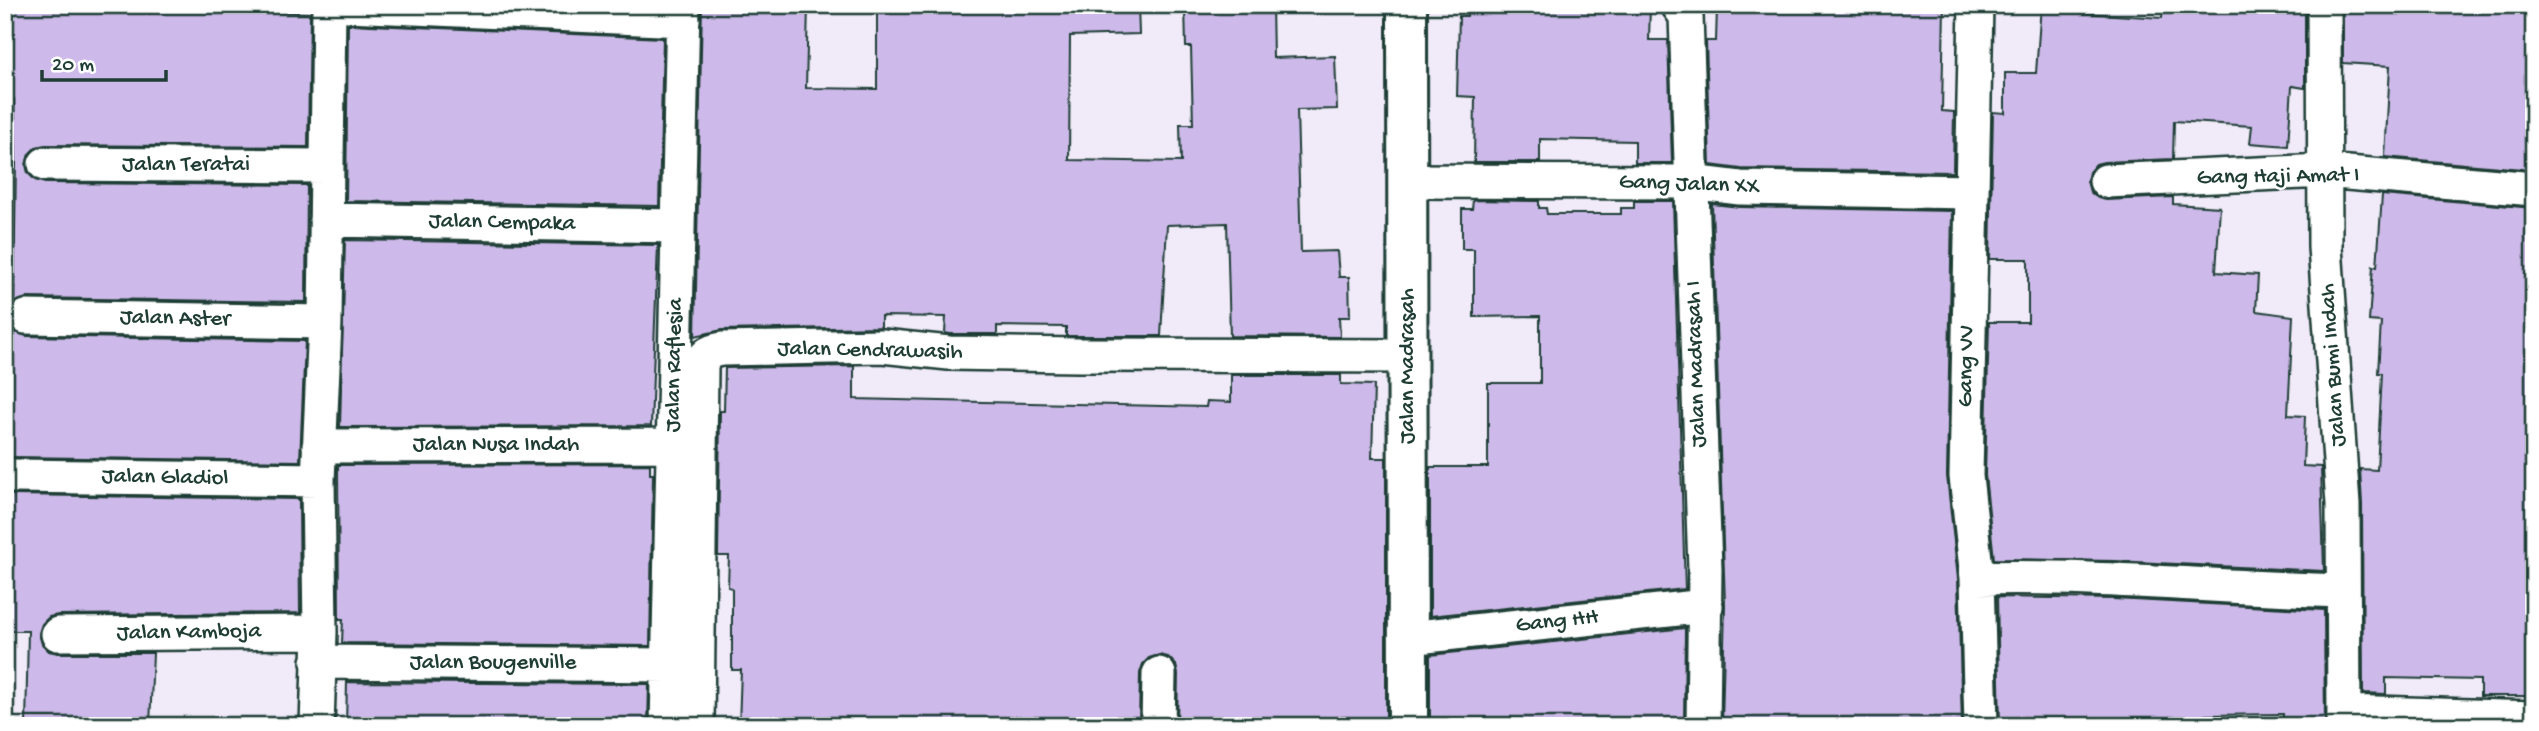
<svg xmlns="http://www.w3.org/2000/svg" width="2539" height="731" font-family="'Gochi Hand',sans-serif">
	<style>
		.building { fill: #cebaea; stroke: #1f3d34; stroke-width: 2 }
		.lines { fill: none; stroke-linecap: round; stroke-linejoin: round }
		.street-casing { stroke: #1f3d34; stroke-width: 38 }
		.secondary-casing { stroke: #1f3d34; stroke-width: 44 }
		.street { stroke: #fff; stroke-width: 33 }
		.secondary { stroke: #fff; stroke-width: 38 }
		.labels { text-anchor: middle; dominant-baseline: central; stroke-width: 5; stroke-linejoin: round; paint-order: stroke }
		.street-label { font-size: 23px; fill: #1f3d34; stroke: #fff }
	</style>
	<rect width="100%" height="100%" fill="#f0eaf9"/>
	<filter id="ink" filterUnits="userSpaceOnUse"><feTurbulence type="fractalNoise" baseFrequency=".0143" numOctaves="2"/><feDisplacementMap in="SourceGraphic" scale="14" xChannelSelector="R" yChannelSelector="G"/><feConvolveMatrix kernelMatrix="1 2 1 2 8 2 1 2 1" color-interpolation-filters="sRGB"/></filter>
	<g filter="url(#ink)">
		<!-- building -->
		<path class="building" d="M 5,5 L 310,13 L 308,147 L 45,145 L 36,147 L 29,154 L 26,165 L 28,173 L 35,180 L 45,183 L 307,185 L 306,302 L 26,298 L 14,303 L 16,159 L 14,99 L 5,98 Z
			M 702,5 L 808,5 L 806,88 L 877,89 L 877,5 L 1138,5 L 1139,34 L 1070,36 L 1069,160 L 1181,162 L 1180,124 L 1193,124 L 1191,47 L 1186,47 L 1185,5 L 1272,5 L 1273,58 L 1335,56 L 1337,109 L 1297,110 L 1301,252 L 1337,251 L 1339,277 L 1349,277 L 1350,317 L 1339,317 L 1340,337 L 1230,336 L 1227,223 L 1167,225 L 1161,336 L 1066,336 L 1066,327 L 997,326 L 997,334 L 950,334 L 945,333 L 946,317 L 881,316 L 881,327 L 722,330 L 695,336 Z
			M 1467,5 L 1650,5 L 1649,40 L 1668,40 L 1672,163 L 1635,163 L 1635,141 L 1540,139 L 1540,162 L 1474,162 L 1475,97 L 1457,96 L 1459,16 L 1467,16 Z
			M 1799,5 L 1944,5 L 1942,111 L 1954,112 L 1953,172 L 1741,169 L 1710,165 L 1706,41 L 1716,41 L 1717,8 L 1798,9 Z
			M 2041,5 L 2084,5 L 2083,13 L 2162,18 L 2163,5 L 2305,5 L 2305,88 L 2292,86 L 2288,146 L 2250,143 L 2252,126 L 2174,121 L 2173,159 L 2104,162 L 2096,164 L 2089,172 L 2087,181 L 2090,192 L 2098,198 L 2106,200 L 2173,197 L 2173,204 L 2220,207 L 2216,272 L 2258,275 L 2256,311 L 2293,316 L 2288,415 L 2305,416 L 2303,466 L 2321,467 L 2324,571 L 2115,561 L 1994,559 L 1985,475 L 1989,322 L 2028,322 L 2028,259 L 1990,259 L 1993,112 L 2005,113 L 2005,73 L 2036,73 Z
			M 2343,5 L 2534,5 L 2534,170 L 2385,157 L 2390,66 L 2343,63 Z
			M 348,24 L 663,38 L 659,206 L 346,201 Z
			M 2382,195 L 2534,208 L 2534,579 L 2530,579 L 2531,696 L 2480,696 L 2480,680 L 2386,678 L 2386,694 L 2363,693 L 2362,504 L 2360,469 L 2377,470 L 2382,373 L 2378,373 L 2381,322 L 2369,321 L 2373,266 L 2377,267 Z
			M 1473,200 L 1539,201 L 1539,208 L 1546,208 L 1547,214 L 1621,214 L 1621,208 L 1634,208 L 1634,201 L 1673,201 L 1685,589 L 1430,616 L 1430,467 L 1488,467 L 1488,383 L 1540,383 L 1540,316 L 1474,317 L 1474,249 L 1462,249 L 1462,209 L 1472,209 Z
			M 1712,204 L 1740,207 L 1952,211 L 1947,476 L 1958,579 L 1962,726 L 1722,726 L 1725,605 Z
			M 345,240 L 658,245 L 651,426 L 340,427 Z
			M 14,331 L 26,336 L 305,341 L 300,461 L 13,457 L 5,459 L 8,392 L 5,392 L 5,339 L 14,339 Z
			M 854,366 L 854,399 L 1206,407 L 1207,401 L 1231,402 L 1231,375 L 1341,375 L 1341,384 L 1374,385 L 1372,458 L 1386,458 L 1386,726 L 1177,726 L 1178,674 L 1176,665 L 1168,657 L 1159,655 L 1149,658 L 1143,664 L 1140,673 L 1139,726 L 739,726 L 741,670 L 732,670 L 732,588 L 728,587 L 729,556 L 718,556 L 720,411 L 724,411 L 725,368 Z
			M 650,464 L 650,474 L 653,474 L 650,646 L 342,643 L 343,619 L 339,619 L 338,465 Z
			M 5,493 L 13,495 L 299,499 L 300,613 L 58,615 L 49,617 L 42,624 L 39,633 L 42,644 L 49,651 L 58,653 L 153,653 L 150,726 L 26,726 L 28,631 L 10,631 L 10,522 L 5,522 Z
			M 1997,597 L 2113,599 L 2324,610 L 2325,726 L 2283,726 L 2283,714 L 2205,715 L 2205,726 L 2000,726 Z
			M 1685,628 L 1684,726 L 1430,726 L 1430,655 Z
			M 347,682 L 649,684 L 648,726 L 346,726 Z"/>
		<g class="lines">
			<defs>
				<path id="street" d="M 348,5 L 683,20
					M 1678,5 L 1686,16 L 1705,569 L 1703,726
					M 1976,5 L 1966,476 L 1977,578 L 1981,726
					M 2324,5 L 2325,247 L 2343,504 L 2344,726
					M 45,164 L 327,166
					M 1407,181 L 1691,182 L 1740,188 L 1971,192
					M 2106,181 L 2324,171 L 2534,189
					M 326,220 L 678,226
					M 26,317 L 325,322
					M 319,446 L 673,445
					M 13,476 L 318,480
					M 1977,578 C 2099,575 2221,588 2343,591
					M 58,634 L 320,632
					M 1408,638 L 1706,606
					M 318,662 L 668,665
					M 2344,712 L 2534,718
					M 317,726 L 320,632 L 318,480 L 325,322 L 329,5
					M 667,726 L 683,5
					M 697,726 L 701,367 C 703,355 709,351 722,349 L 882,346 L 949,353 L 1079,355 L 1407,356
					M 1158,726 L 1159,674"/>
				<path id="secondary" d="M 1407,5 L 1408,726"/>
			</defs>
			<!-- street casing -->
			<use href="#street" class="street-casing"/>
			<!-- secondary casing -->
			<use href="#secondary" class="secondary-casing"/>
			<!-- street -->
			<use href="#street" class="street"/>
			<!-- secondary -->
			<use href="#secondary" class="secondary"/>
		</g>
	</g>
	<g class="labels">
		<!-- street labels -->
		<g class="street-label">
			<text x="186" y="165">Jalan Teratai</text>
			<text transform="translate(2278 177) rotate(-1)">Gang Haji Amat I</text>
			<text transform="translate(1689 185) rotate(2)">Gang Jalan XX</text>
			<text transform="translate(502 223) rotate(1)">Jalan Cempaka</text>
			<text transform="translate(175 319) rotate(1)">Jalan Aster</text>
			<text transform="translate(870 351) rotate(1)">Jalan Cendrawasih</text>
			<text transform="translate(1697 364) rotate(-92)">Jalan Madrasah I</text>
			<text transform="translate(675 365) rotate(-89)">Jalan Raflesia</text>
			<text transform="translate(2334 365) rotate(-94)">Jalan Bumi Indah</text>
			<text transform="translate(1408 366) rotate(-90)">Jalan Madrasah</text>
			<text transform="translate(1967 366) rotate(-89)">Gang VV</text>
			<text x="496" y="445">Jalan Nusa Indah</text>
			<text transform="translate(165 478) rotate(1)">Jalan Gladiol</text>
			<text transform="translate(1557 622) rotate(-6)">Gang HH</text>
			<text transform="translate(189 633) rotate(-1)">Jalan Kamboja</text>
			<text x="493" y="663">Jalan Bougenville</text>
		</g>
	</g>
	<!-- margin -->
	<rect width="2539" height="731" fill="none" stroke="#fff" stroke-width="28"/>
	<rect x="14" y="14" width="2511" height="703" fill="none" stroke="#1f3d34" stroke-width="2.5" filter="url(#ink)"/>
	<!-- scale -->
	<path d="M42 70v10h124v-10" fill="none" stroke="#1f3d34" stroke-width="3.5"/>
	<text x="52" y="70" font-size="21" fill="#1f3d34" stroke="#ffffff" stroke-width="5" paint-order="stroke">20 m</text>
</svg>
